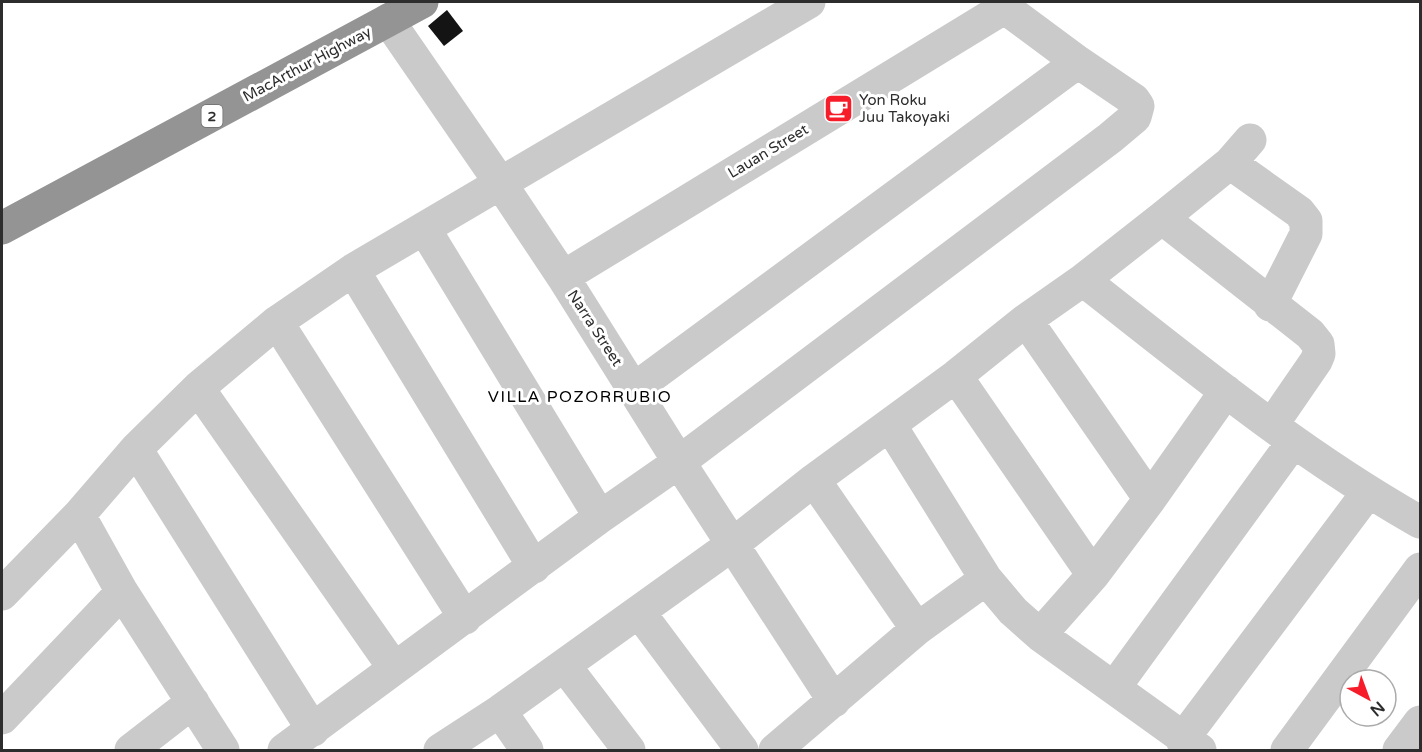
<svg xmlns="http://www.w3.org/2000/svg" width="1422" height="752" font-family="'Varela Round',sans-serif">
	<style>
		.building { fill: #141414 }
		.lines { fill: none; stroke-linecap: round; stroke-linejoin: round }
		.minor { stroke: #cacaca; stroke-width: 33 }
		.highway { stroke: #949494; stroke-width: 33 }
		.labels { text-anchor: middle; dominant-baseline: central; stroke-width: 6; stroke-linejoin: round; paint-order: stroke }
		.shield { fill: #fff; stroke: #6c6c6c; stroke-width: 1.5 }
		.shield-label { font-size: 14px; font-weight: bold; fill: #2d2d2d }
		.street-label { font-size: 15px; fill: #2d2d2d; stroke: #fff }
		.poi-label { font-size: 15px; fill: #2d2d2d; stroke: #fff; text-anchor: start }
		.neighbourhood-label { font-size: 16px; letter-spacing: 1.5px; fill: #000; stroke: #fff }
	</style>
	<rect width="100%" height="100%" fill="#fff"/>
	<!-- building -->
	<path class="building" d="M 447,10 L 463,31 L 444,46 L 428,26 Z"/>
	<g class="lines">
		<!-- minor -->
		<path class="minor" d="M 388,20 L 501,184 L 563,277 L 679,462 L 834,701
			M 1230,163 L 1299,212 L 1306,221 L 1306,234 L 1270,305
			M 1162,218 L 1310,334 L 1318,344 L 1319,354 L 1316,361 L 1272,425
			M 424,228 L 600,517
			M 353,270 L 534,567
			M 563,277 L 1004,8
			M 1083,280 C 1192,365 1299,454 1420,522
			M 1026,320 L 1150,499
			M 277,322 L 465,618
			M 956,376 L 1093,575
			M 198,388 L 394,668
			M 634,389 L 1078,62
			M 890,425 L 986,579 L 1013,611 L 1040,635 L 1200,750
			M 136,449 L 313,730
			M 814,480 L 917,629
			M 79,515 L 122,592 L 223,750
			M 2,594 L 79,515 L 136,449 L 198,388 L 277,322 L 353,270 L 809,2
			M 639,612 L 742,750
			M 1040,635 L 1093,575 L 1150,499 L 1226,391
			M 564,665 L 629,750
			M 1114,688 L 1293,442
			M 500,711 L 527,750
			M 2,718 L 122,592
			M 1182,740 L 1368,492
			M 131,750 L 193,702
			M 284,750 L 600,517 L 679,462 L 1110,138 L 1135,117 L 1138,106 L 1134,100 L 1078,62 L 997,2
			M 440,750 L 500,711 L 733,544 L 814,480 L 956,376 L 1026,320 L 1083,280 L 1162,218 L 1230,163 L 1250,140
			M 775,750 L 917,629 L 986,579
			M 1287,750 L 1420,569
			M 1399,750 L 1420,722"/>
		<!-- highway -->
		<path class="highway" d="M 2,228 L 422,2"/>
	</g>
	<!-- icons -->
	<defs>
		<symbol id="cafe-square" viewBox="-11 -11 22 22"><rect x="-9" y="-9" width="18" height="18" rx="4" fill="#f71c29" stroke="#fff"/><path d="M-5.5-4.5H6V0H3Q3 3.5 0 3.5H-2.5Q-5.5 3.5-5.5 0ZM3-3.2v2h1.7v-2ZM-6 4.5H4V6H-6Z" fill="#fff"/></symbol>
	</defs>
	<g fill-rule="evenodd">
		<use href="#cafe-square" x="822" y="92" width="33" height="33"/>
	</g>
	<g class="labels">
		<!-- shield labels -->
		<rect class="shield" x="201.5" y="105" width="21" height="22" rx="4.5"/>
		<g class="shield-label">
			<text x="212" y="116">2</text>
		</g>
		<!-- street labels -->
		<g class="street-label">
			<text transform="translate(307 64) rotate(-28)">MacArthur Highway</text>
			<text transform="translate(768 151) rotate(-31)">Lauan Street</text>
			<text transform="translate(595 328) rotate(57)">Narra Street</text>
		</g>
		<!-- poi labels -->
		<g class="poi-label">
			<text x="859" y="100">Yon Roku<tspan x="859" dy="17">Juu Takoyaki</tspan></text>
		</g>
		<!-- neighbourhood labels -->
		<g class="neighbourhood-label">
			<text x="580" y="397">VILLA POZORRUBIO</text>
		</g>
	</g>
	<!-- border -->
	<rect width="1422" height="752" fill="none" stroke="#2d2d2d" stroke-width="6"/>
	<!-- north arrow -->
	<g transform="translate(1368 698) rotate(139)"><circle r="28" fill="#ffffff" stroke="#ababab" stroke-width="1.5"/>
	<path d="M0-4.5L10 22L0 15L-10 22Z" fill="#f71c29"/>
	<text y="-9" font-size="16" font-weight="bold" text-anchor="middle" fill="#2d2d2d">N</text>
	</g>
</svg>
